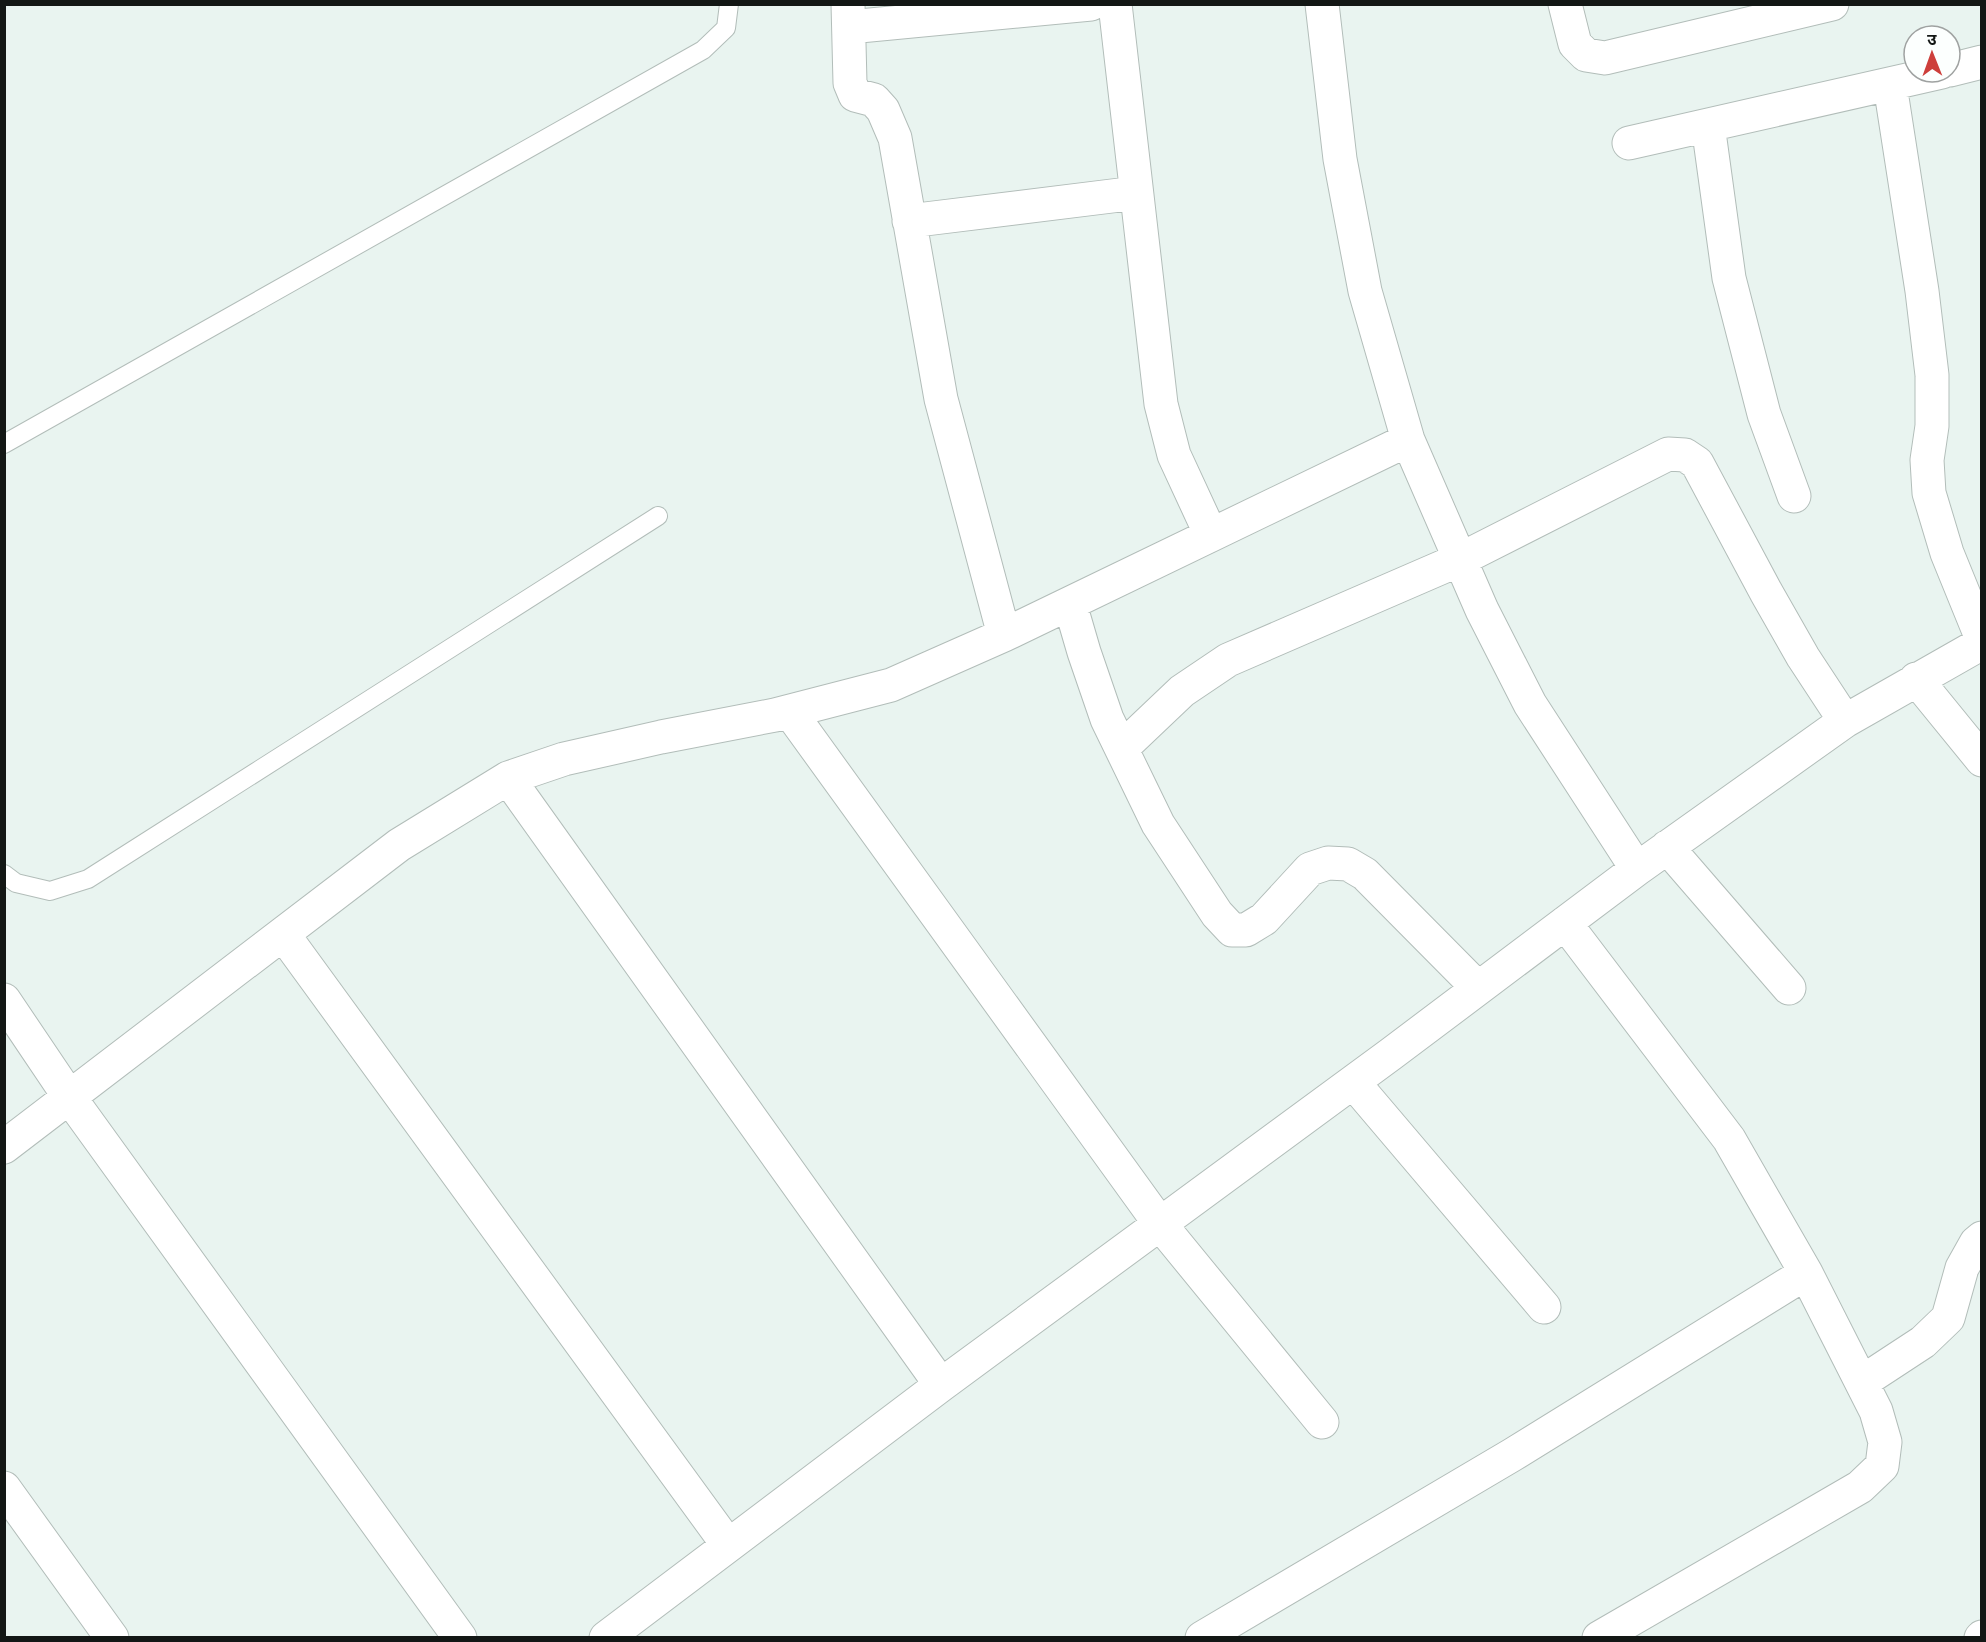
<svg xmlns="http://www.w3.org/2000/svg" width="1986" height="1642" font-family="'Roboto Condensed','Noto Sans Devanagari',sans-serif">
	<style>
		.lines { fill: none; stroke-linecap: round; stroke-linejoin: round }
		.service-casing { stroke: #b2bdb9; stroke-width: 20 }
		.minor-casing { stroke: #b2bdb9; stroke-width: 35 }
		.service { stroke: #fff; stroke-width: 18 }
		.minor { stroke: #fff; stroke-width: 33 }
	</style>
	<rect width="100%" height="100%" fill="#e9f4f0"/>
	<g class="lines">
		<defs>
			<path id="service" d="M 4,444 L 703,50 L 726,28 L 729,4
				M 4,874 L 16,883 L 50,891 L 88,879 L 658,516"/>
			<path id="minor" d="M 848,4 L 850,83 L 855,95 L 874,100 L 883,110 L 895,138 L 941,399 L 1004,635
				M 1115,4 L 1161,404 L 1174,455 L 1211,535
				M 1322,4 L 1340,159 L 1365,291 L 1408,440 L 1482,610 L 1530,704 L 1637,869
				M 1565,4 L 1575,44 L 1586,55 L 1605,58 L 1832,4
				M 849,27 L 1091,4
				M 1950,70 L 1982,62
				M 1890,85 L 1922,291 L 1932,375 L 1932,426 L 1927,460 L 1929,493 L 1947,553 L 1982,639
				M 1708,125 L 1729,278 L 1764,414 L 1794,496
				M 1629,143 L 1942,72
				M 909,221 L 1136,193
				M 1070,604 L 1084,652 L 1107,719 L 1158,824 L 1217,914 L 1232,930 L 1246,930 L 1264,919 L 1310,869 L 1328,863 L 1348,864 L 1365,874 L 1478,988
				M 1916,679 L 1982,760
				M 790,712 L 1160,1224 L 1322,1422
				M 1122,748 L 1182,691 L 1228,660 L 1461,559 L 1668,454 L 1685,455 L 1697,463 L 1766,592 L 1803,657 L 1845,721
				M 508,778 L 941,1385
				M 1667,847 L 1789,988
				M 1565,923 L 1729,1139 L 1806,1273 L 1876,1411 L 1885,1442 L 1882,1466 L 1860,1487 L 1599,1638
				M 283,934 L 728,1545
				M 4,1000 L 70,1098 L 460,1638
				M 1353,1082 L 1544,1307
				M 4,1147 L 399,845 L 508,778 L 564,759 L 661,737 L 775,715 L 891,685 L 1004,635 L 1408,440
				M 1862,1382 L 1923,1342 L 1948,1318 L 1962,1268 L 1976,1243 L 1982,1238
				M 4,1488 L 112,1638
				M 606,1638 L 941,1385 L 1391,1054 L 1637,869 L 1845,721 L 1982,643
				M 1202,1638 L 1512,1455 L 1806,1273
				M 1981,1638 L 1982,1637"/>
		</defs>
		<!-- service casing -->
		<use href="#service" class="service-casing"/>
		<!-- minor casing -->
		<use href="#minor" class="minor-casing"/>
		<!-- service -->
		<use href="#service" class="service"/>
		<!-- minor -->
		<use href="#minor" class="minor"/>
	</g>
	<!-- border -->
	<rect width="1986" height="1642" fill="none" stroke="#131715" stroke-width="12"/>
	<!-- north arrow -->
	<g transform="translate(1932 54) rotate(359)"><circle r="28" fill="#fcfffe" stroke="#9fa2a1" stroke-width="1.5"/>
	<path d="M0-4.5L10 22L0 15L-10 22Z" fill="#cd3f3b"/>
	<text y="-9" font-size="16" font-weight="bold" text-anchor="middle" fill="#131715">उ</text>
	</g>
</svg>
